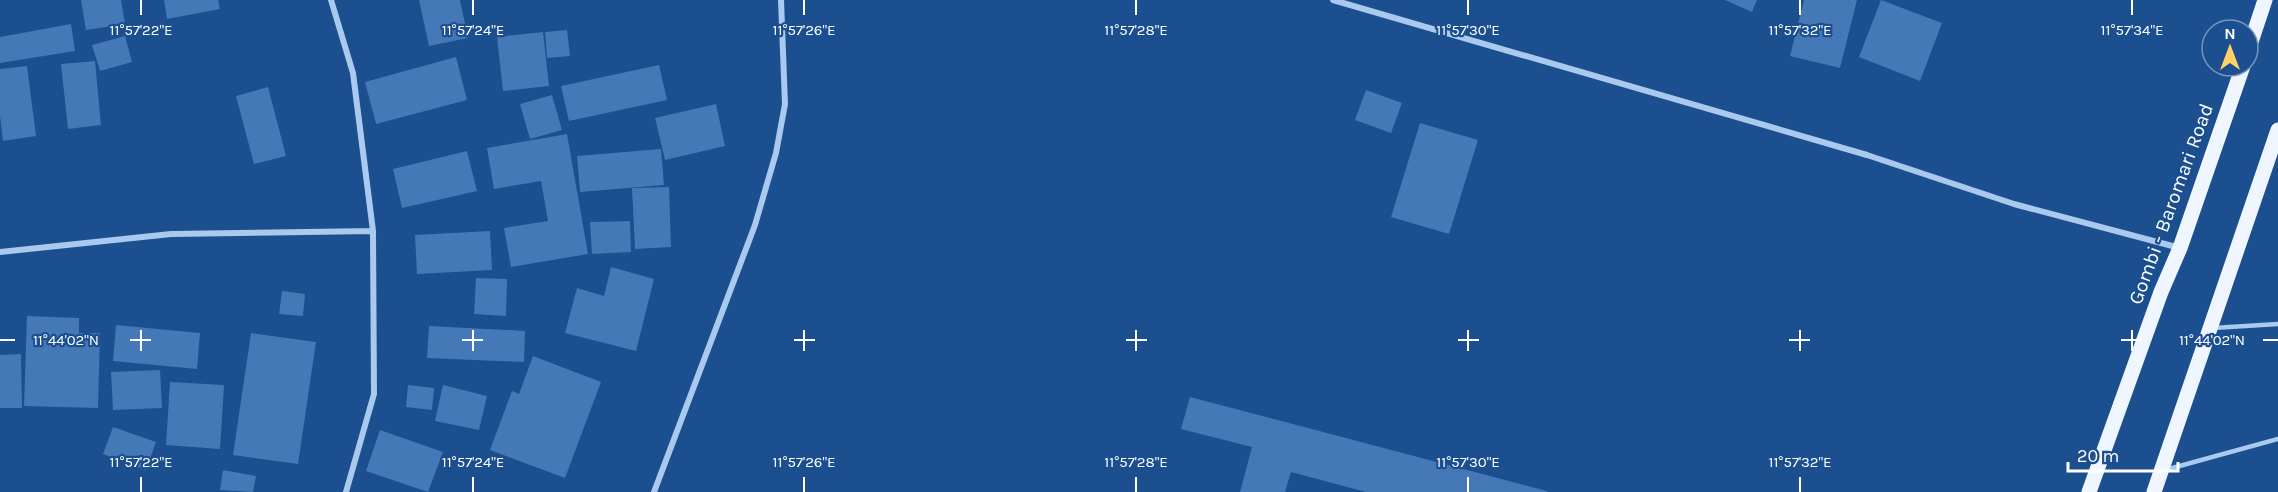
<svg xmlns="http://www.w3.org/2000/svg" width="2278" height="492" font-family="Karla,sans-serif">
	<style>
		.building { fill: #4478b7 }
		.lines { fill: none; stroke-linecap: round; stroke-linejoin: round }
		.lane { stroke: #a9c9ee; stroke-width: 4.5 }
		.street { stroke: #a9c9ee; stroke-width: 6 }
		.primary { stroke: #f0f6ff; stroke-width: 15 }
		.ticks { fill: none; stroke: #fff; stroke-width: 2 }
		.labels { text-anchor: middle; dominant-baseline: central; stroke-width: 4.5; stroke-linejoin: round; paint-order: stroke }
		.street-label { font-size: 20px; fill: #fff; stroke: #1b4f8f }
		.ticks-label { font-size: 15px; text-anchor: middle; fill: #fff; stroke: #1b4f8f; stroke-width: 4.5; stroke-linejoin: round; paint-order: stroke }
	</style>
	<rect width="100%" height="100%" fill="#1b4f8f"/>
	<!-- building -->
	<path class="building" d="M 81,0 L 121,0 L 125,24 L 86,30 Z
		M 164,0 L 218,0 L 220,9 L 167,19 Z
		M 419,0 L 460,0 L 468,38 L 429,46 Z
		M 1725,0 L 1757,0 L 1752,12 Z
		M 1804,0 L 1857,0 L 1840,68 L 1790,56 Z
		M 1881,0 L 1942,23 L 1920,81 L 1859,57 Z
		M 71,24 L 75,51 L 0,63 L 0,37 Z
		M 567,30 L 570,56 L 547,58 L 545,32 Z
		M 543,32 L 549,86 L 503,91 L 497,37 Z
		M 125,36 L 132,62 L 100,71 L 92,45 Z
		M 456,57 L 467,100 L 376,124 L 365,82 Z
		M 95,61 L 101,125 L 68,129 L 61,64 Z
		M 659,65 L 667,100 L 569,121 L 561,86 Z
		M 27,66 L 36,136 L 3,141 L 0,116 L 0,69 Z
		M 268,87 L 286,156 L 254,164 L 236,96 Z
		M 1366,90 L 1402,103 L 1391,133 L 1355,120 Z
		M 552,95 L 562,130 L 530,139 L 520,104 Z
		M 716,104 L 725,146 L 665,160 L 655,118 Z
		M 1420,123 L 1478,140 L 1449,234 L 1391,217 Z
		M 567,134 L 588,254 L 511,267 L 504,228 L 548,221 L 541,181 L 494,189 L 487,148 Z
		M 661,149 L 664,185 L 580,192 L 577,156 Z
		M 467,151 L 477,191 L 402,208 L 393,169 Z
		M 669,187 L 671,247 L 635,249 L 632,188 Z
		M 630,221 L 631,252 L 592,254 L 590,222 Z
		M 490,231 L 492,270 L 417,274 L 415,235 Z
		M 611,267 L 654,279 L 636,351 L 565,333 L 577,288 L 604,296 Z
		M 476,278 L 507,279 L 506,316 L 474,314 Z
		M 282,291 L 305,294 L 303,316 L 279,314 Z
		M 27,316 L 79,318 L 79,333 L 100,333 L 98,408 L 24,406 Z
		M 116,325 L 200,333 L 197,369 L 113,361 Z
		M 429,326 L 525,331 L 524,362 L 427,358 Z
		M 251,333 L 316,342 L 298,464 L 233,455 Z
		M 21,354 L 22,408 L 0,408 L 0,355 Z
		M 533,356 L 601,382 L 565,478 L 490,450 L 512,391 L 519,394 Z
		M 160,370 L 162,408 L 113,410 L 111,372 Z
		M 170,382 L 224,385 L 220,449 L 166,445 Z
		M 408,385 L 434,388 L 432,410 L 406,407 Z
		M 443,385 L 487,396 L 479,430 L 435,421 Z
		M 1190,397 L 1547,491 L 1547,492 L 1366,492 L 1291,472 L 1285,492 L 1240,492 L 1252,447 L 1181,429 Z
		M 113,427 L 156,442 L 146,470 L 103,454 Z
		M 380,430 L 443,452 L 428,492 L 366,471 Z
		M 223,470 L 256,476 L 253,492 L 220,490 Z"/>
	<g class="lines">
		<!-- lane -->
		<path class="lane" d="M 2213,328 L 2278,324
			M 2165,470 L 2278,439"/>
		<!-- street -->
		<path class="street" d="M 331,0 L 353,73 L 373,231 L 374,394 L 346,492
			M 1333,0 L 1867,155 L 2014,204 L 2180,248
			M 0,252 L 171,234 L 373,231
			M 654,492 L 755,225 L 776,153 L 785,104 L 781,0"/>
		<!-- primary -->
		<path class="primary" d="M 2248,51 L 2265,0
			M 2089,492 L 2161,292 L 2180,248 L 2243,66
			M 2154,492 L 2278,130"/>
	</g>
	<!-- ticks -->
	<path class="ticks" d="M 141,0 L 141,15M 473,0 L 473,15M 804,0 L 804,15M 1136,0 L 1136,15M 1468,0 L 1468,15M 1800,0 L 1800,15M 2132,0 L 2132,15M 141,330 L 141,351M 473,330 L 473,351M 804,330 L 804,351M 1136,330 L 1136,351M 1468,330 L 1468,351M 1800,330 L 1800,351M 2132,330 L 2132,351M 0,340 L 15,340M 130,340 L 151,340M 462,340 L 483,340M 794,340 L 815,340M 1126,340 L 1147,340M 1458,340 L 1479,340M 1789,340 L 1810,340M 2121,340 L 2142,340M 2263,340 L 2278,340M 141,477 L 141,492M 473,477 L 473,492M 804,477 L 804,492M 1136,477 L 1136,492M 1468,477 L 1468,492M 1800,477 L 1800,492"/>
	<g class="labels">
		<!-- street labels -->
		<g class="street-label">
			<text transform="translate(2171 204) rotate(-70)">Gombi - Baromari Road</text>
		</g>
	</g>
	<g class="ticks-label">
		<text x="141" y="35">11°57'22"E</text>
		<text x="473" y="35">11°57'24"E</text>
		<text x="804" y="35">11°57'26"E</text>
		<text x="1136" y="35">11°57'28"E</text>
		<text x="1468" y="35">11°57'30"E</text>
		<text x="1800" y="35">11°57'32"E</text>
		<text x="2132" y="35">11°57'34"E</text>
		<text x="66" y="345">11°44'02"N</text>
		<text x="2212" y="345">11°44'02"N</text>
		<text x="141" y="467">11°57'22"E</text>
		<text x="473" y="467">11°57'24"E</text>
		<text x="804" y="467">11°57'26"E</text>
		<text x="1136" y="467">11°57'28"E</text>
		<text x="1468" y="467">11°57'30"E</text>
		<text x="1800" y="467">11°57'32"E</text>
	</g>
	<!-- north arrow -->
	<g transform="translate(2230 48)"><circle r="28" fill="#1b4f8f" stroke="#7695bc" stroke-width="1.5"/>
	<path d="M0-4.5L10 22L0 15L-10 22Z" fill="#ffd166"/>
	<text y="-9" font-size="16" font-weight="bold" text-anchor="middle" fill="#ffffff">N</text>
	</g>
	<!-- scale -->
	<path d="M2068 462v9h110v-9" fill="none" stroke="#ffffff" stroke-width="3"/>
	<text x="2077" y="462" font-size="18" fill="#ffffff" stroke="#1b4f8f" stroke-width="4.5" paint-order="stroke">20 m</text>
</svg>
